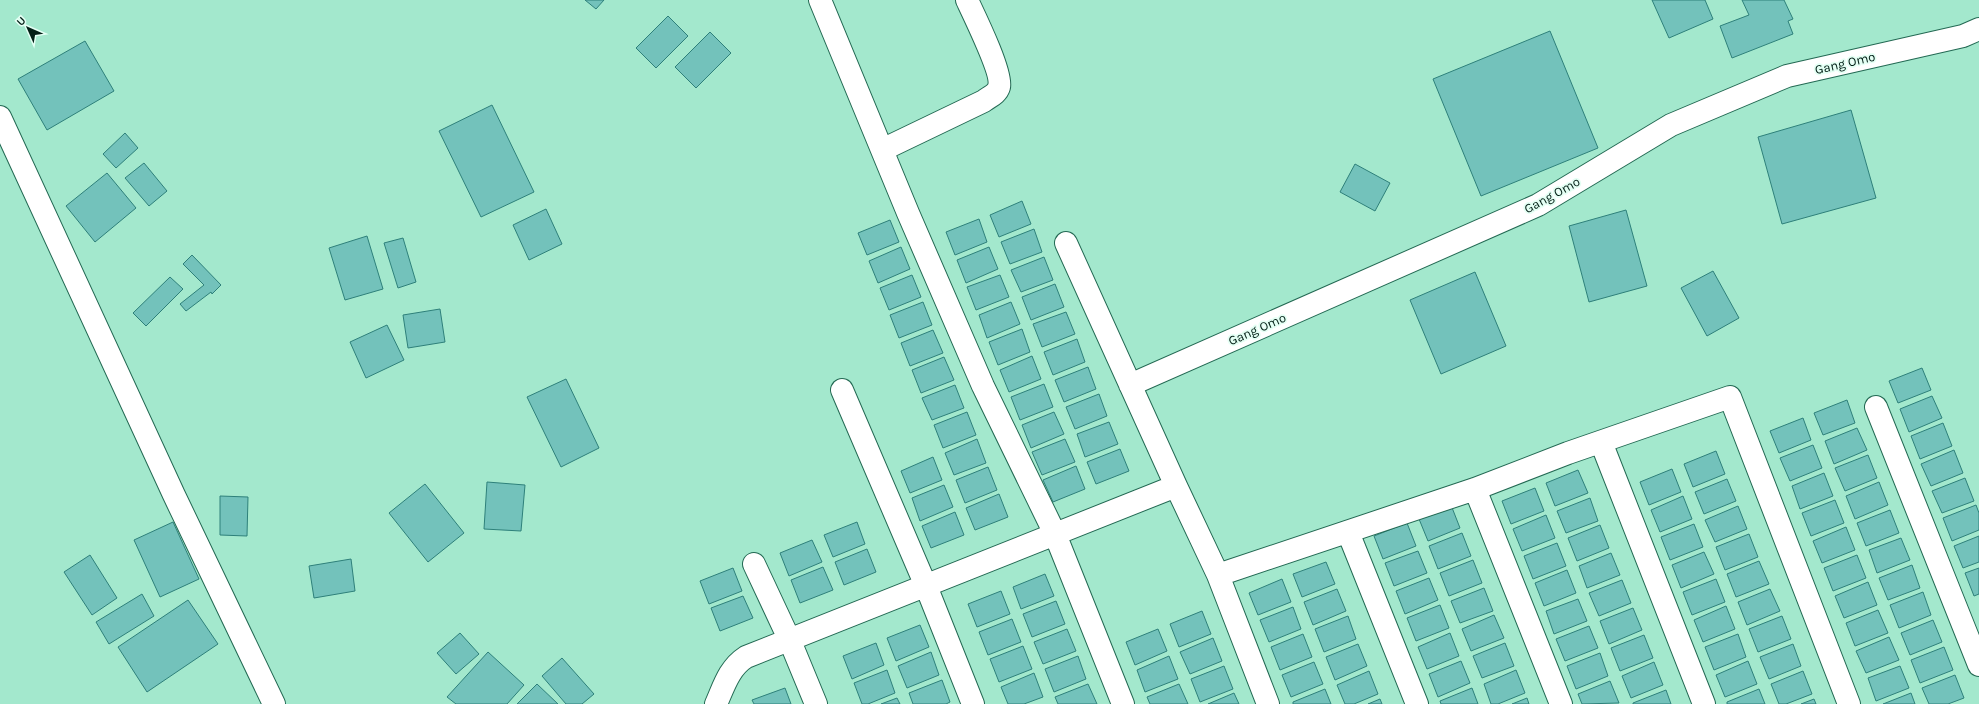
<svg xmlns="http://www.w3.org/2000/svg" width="1979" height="704" font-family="Karla,sans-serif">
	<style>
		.building { fill: #73c2bb; stroke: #2e807a }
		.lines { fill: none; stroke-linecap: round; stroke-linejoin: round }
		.minor-casing { stroke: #236953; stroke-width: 24 }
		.minor { stroke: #fff; stroke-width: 22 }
		.labels { text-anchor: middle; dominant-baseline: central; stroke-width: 3.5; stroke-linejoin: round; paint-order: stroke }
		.street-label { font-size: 13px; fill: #021e15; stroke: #e4fff4 }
	</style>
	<rect width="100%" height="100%" fill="#a3e8cd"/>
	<!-- building -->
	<path class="building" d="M 585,0 L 604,0 L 596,9 Z
		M 1652,0 L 1705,0 L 1713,19 L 1669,38 Z
		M 1742,0 L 1784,0 L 1793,19 L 1788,21 L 1793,34 L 1732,58 L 1720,26 L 1749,15 Z
		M 668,16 L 688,36 L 656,68 L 636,48 Z
		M 1550,31 L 1598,148 L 1481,196 L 1433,79 Z
		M 710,32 L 731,53 L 696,88 L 675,67 Z
		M 85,41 L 114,91 L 47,130 L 18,79 Z
		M 492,105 L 534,192 L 481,217 L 439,131 Z
		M 1851,110 L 1876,198 L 1782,224 L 1758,137 Z
		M 125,133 L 138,148 L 116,168 L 103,154 Z
		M 144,163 L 167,191 L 149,206 L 125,178 Z
		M 1355,164 L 1390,183 L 1375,211 L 1340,192 Z
		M 107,173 L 136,208 L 95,242 L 66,206 Z
		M 1022,201 L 1031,224 L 999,237 L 990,215 Z
		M 546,209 L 562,244 L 529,260 L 513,225 Z
		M 1626,210 L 1647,286 L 1589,302 L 1569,226 Z
		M 979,219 L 987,242 L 955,255 L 946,232 Z
		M 890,220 L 899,242 L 867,255 L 858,233 Z
		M 1034,229 L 1042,252 L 1010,264 L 1001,242 Z
		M 367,236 L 383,289 L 345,300 L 329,248 Z
		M 403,238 L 416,282 L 398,288 L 384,243 Z
		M 901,247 L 910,269 L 878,283 L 869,261 Z
		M 989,247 L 998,269 L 966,283 L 957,260 Z
		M 192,255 L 221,285 L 212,294 L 211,292 L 186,311 L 180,304 L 204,285 L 183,264 Z
		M 1044,257 L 1053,280 L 1021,292 L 1011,270 Z
		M 1713,271 L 1739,318 L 1707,336 L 1681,288 Z
		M 1475,272 L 1506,346 L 1441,374 L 1410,300 Z
		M 912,275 L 921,297 L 889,310 L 880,288 Z
		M 1000,275 L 1009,297 L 976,310 L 967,287 Z
		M 170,277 L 183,289 L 146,326 L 133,313 Z
		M 1055,284 L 1064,307 L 1031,320 L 1022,297 Z
		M 923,302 L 932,325 L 899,338 L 890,315 Z
		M 1011,302 L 1020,324 L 987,338 L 979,315 Z
		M 440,309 L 445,342 L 408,348 L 403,315 Z
		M 1066,312 L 1075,334 L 1042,347 L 1033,324 Z
		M 387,325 L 404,360 L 366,378 L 350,342 Z
		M 1022,329 L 1030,352 L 998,365 L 989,342 Z
		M 933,330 L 943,353 L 910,366 L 901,343 Z
		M 1077,339 L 1085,362 L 1053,375 L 1044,352 Z
		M 1032,356 L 1041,379 L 1009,392 L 1000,370 Z
		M 944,357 L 954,380 L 921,393 L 912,370 Z
		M 1088,367 L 1096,389 L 1064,402 L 1055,380 Z
		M 1922,368 L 1931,390 L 1898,403 L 1889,381 Z
		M 566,379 L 599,448 L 561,467 L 527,397 Z
		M 1044,384 L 1053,407 L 1020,420 L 1011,397 Z
		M 955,385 L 964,408 L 932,420 L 922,398 Z
		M 1099,394 L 1107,416 L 1075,429 L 1066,407 Z
		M 1932,396 L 1942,418 L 1909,432 L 1900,409 Z
		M 1847,400 L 1855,423 L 1823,435 L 1814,413 Z
		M 967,412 L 976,435 L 943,448 L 934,425 Z
		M 1054,412 L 1064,434 L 1031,448 L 1022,425 Z
		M 1803,418 L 1811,440 L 1779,453 L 1770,431 Z
		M 1109,422 L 1118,444 L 1085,457 L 1077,434 Z
		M 1943,423 L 1952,446 L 1920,459 L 1911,436 Z
		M 1857,428 L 1867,450 L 1834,464 L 1825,441 Z
		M 977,439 L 986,463 L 954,475 L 945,453 Z
		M 1065,439 L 1075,462 L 1042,475 L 1032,452 Z
		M 1813,445 L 1822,468 L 1790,481 L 1780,458 Z
		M 1120,449 L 1129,471 L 1096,484 L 1087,462 Z
		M 1954,450 L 1963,473 L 1931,486 L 1921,464 Z
		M 1716,451 L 1725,474 L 1693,487 L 1684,464 Z
		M 1868,455 L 1877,478 L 1845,491 L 1835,468 Z
		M 933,457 L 942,480 L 910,493 L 901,471 Z
		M 1076,466 L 1085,489 L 1053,502 L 1043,480 Z
		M 988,467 L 997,490 L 965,503 L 956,480 Z
		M 1672,469 L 1681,492 L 1649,505 L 1640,482 Z
		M 1578,470 L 1588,493 L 1555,506 L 1546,483 Z
		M 1824,473 L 1833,496 L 1800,509 L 1792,486 Z
		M 1965,478 L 1974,501 L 1942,513 L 1932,491 Z
		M 1727,479 L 1736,501 L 1704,514 L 1695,492 Z
		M 487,482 L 525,485 L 521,531 L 484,529 Z
		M 1879,482 L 1888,505 L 1855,519 L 1846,496 Z
		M 425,484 L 464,533 L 428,562 L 389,513 Z
		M 944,485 L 953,507 L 920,521 L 912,498 Z
		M 1535,488 L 1544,511 L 1511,524 L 1502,501 Z
		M 999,494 L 1008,517 L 975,530 L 966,508 Z
		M 220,496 L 248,497 L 247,536 L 220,535 Z
		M 1683,496 L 1692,519 L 1660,532 L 1651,510 Z
		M 1590,498 L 1598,521 L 1566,533 L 1557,511 Z
		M 1835,500 L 1844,523 L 1811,536 L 1802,513 Z
		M 1451,505 L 1460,528 L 1428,541 L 1419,519 Z
		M 1976,505 L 1979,513 L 1979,530 L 1952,541 L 1943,518 Z
		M 1738,506 L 1747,529 L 1715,542 L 1705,520 Z
		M 1890,510 L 1899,533 L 1866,546 L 1857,523 Z
		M 955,512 L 964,535 L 931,548 L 922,526 Z
		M 1546,515 L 1555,538 L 1522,551 L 1513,529 Z
		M 173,522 L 199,579 L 160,597 L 134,540 Z
		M 857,522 L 865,544 L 833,557 L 824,535 Z
		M 1407,523 L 1416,546 L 1383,559 L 1374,536 Z
		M 1694,524 L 1703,547 L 1670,560 L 1661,537 Z
		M 1600,525 L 1609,548 L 1577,561 L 1568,538 Z
		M 1846,527 L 1855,550 L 1822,563 L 1813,541 Z
		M 1462,533 L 1471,556 L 1438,569 L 1429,546 Z
		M 1749,534 L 1758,557 L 1725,570 L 1716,547 Z
		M 1979,536 L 1979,562 L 1963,568 L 1954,546 Z
		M 1901,538 L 1910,560 L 1877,573 L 1869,550 Z
		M 812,540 L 822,562 L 789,576 L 780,553 Z
		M 1557,543 L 1566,566 L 1533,579 L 1524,556 Z
		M 867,549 L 876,572 L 844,585 L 835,562 Z
		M 1418,551 L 1427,573 L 1394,586 L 1385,563 Z
		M 1704,552 L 1714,574 L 1681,588 L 1672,565 Z
		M 1611,553 L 1620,575 L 1587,588 L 1579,566 Z
		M 90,555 L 117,598 L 92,615 L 64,572 Z
		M 1857,555 L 1866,578 L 1833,591 L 1824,568 Z
		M 351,559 L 355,591 L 314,598 L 309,566 Z
		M 1473,560 L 1482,583 L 1449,596 L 1440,573 Z
		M 1759,561 L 1769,584 L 1736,597 L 1727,574 Z
		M 1326,562 L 1335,584 L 1302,597 L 1293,574 Z
		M 1912,565 L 1920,588 L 1888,600 L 1879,578 Z
		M 823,567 L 833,590 L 800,603 L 791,580 Z
		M 733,568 L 742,591 L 709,604 L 700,581 Z
		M 1979,568 L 1979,594 L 1974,596 L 1965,573 Z
		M 1567,570 L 1576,593 L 1544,606 L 1535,583 Z
		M 1045,574 L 1054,596 L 1021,609 L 1013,587 Z
		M 1429,578 L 1438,600 L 1405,614 L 1396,591 Z
		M 1282,579 L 1291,602 L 1258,615 L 1249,593 Z
		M 1716,579 L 1725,602 L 1692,615 L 1683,592 Z
		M 1622,580 L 1631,603 L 1599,616 L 1589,593 Z
		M 1868,582 L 1877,605 L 1844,618 L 1835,596 Z
		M 1484,588 L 1493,611 L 1460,623 L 1451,601 Z
		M 1337,589 L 1346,611 L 1313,625 L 1304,602 Z
		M 1770,589 L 1780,611 L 1747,625 L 1738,602 Z
		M 1001,591 L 1010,614 L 977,627 L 968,604 Z
		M 1923,592 L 1931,615 L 1899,628 L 1890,605 Z
		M 142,594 L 154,616 L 109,644 L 96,622 Z
		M 743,596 L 753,618 L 720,631 L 711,608 Z
		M 1578,599 L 1587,621 L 1554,634 L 1546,611 Z
		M 188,600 L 218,644 L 147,692 L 118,647 Z
		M 1056,601 L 1065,624 L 1032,637 L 1023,614 Z
		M 1440,605 L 1449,628 L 1416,641 L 1407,618 Z
		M 1726,606 L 1735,629 L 1703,642 L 1694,620 Z
		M 1293,607 L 1301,629 L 1269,642 L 1260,620 Z
		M 1633,608 L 1642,630 L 1609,644 L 1600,621 Z
		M 1878,610 L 1888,633 L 1855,646 L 1846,623 Z
		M 1202,611 L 1211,634 L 1179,647 L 1170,624 Z
		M 1494,615 L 1504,638 L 1471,651 L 1462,629 Z
		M 1348,616 L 1356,639 L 1324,652 L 1315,629 Z
		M 1782,616 L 1791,639 L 1758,652 L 1749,629 Z
		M 1012,619 L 1021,642 L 988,655 L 979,632 Z
		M 1933,620 L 1942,642 L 1910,655 L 1901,633 Z
		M 920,625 L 929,647 L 896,661 L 887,638 Z
		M 1589,626 L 1598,648 L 1565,661 L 1556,639 Z
		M 1067,629 L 1076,651 L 1043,664 L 1034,642 Z
		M 1158,629 L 1167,651 L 1135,665 L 1126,642 Z
		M 460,633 L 479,654 L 456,674 L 437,653 Z
		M 1450,633 L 1459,656 L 1427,669 L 1418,647 Z
		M 1303,634 L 1312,657 L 1280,670 L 1271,647 Z
		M 1738,634 L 1746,657 L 1714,670 L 1705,647 Z
		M 1644,635 L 1653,658 L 1620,671 L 1611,648 Z
		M 1889,637 L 1899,660 L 1866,673 L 1856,651 Z
		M 1213,638 L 1222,661 L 1190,674 L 1180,652 Z
		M 876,643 L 884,665 L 852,679 L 843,656 Z
		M 1505,643 L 1514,666 L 1482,678 L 1473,656 Z
		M 1358,644 L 1367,666 L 1335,680 L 1326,657 Z
		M 1793,644 L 1801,666 L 1769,679 L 1760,657 Z
		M 1023,646 L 1032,669 L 999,682 L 990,659 Z
		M 1944,647 L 1953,670 L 1920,683 L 1911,660 Z
		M 488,652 L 524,685 L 507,704 L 456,704 L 447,697 Z
		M 931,652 L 939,675 L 907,688 L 898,666 Z
		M 1600,653 L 1608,676 L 1576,689 L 1567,666 Z
		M 1078,656 L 1086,679 L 1054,692 L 1045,669 Z
		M 1169,656 L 1178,679 L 1145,692 L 1137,670 Z
		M 562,658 L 594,694 L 582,704 L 566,704 L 542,676 Z
		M 1461,661 L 1470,683 L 1438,697 L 1429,674 Z
		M 1748,661 L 1757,684 L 1725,697 L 1716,675 Z
		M 1314,662 L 1323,684 L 1291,697 L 1282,675 Z
		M 1654,662 L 1663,685 L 1631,698 L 1622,676 Z
		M 1224,666 L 1233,689 L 1200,702 L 1191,679 Z
		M 1900,666 L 1909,688 L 1876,701 L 1868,678 Z
		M 887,670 L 895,693 L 868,704 L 862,704 L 854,683 Z
		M 1516,670 L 1525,693 L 1498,704 L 1491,704 L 1484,684 Z
		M 1369,671 L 1378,694 L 1354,704 L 1345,704 L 1337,685 Z
		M 1803,671 L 1812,694 L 1786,704 L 1779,704 L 1771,684 Z
		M 1034,673 L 1043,697 L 1024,704 L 1008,704 L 1001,687 Z
		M 1955,675 L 1964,698 L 1948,704 L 1929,704 L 1922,688 Z
		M 942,680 L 950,702 L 946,704 L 913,704 L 909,693 Z
		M 1610,681 L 1619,703 L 1582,704 L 1578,694 Z
		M 537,684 L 558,704 L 517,704 Z
		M 1088,684 L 1097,704 L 1058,704 L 1055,697 Z
		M 1179,684 L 1188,704 L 1150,704 L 1147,697 Z
		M 785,688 L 791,704 L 754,704 L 752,700 Z
		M 1472,688 L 1478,704 L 1441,704 L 1440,701 Z
		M 1325,689 L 1331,704 L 1293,704 L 1293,702 Z
		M 1759,689 L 1765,704 L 1727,704 L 1727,702 Z
		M 1666,690 L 1671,704 L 1633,704 L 1633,703 Z
		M 1234,693 L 1239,704 L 1208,704 Z
		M 1911,693 L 1915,704 L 1883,704 Z
		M 897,698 L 900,704 L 881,704 Z
		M 1527,698 L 1529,704 L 1512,704 Z
		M 1380,699 L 1382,704 L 1368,704 Z
		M 1814,699 L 1816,704 L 1801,704 Z"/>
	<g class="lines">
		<defs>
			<path id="minor" d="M 820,0 L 908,213 L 983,386 L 1055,534 L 1123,704
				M 0,117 L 174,495 L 274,704
				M 882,150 L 984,101 C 989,97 997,94 999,87 C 1003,74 974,15 967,0
				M 1066,243 L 1176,486 L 1218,575 L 1268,704
				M 1130,385 L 1538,205 L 1671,125 L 1787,76 L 1963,36 L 1979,29
				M 842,390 L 926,586 L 973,704
				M 1876,407 L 1979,665
				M 1601,442 L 1704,704
				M 1475,489 L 1561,704
				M 1348,532 L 1417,704
				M 754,564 L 790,641 L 816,704
				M 1218,575 L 1475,489 L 1568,453 L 1730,397 L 1849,704
				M 716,704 C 724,686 729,668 746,657 L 1176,486"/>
		</defs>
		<!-- minor casing -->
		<use href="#minor" class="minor-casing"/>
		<!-- minor -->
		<use href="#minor" class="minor"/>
	</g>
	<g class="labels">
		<!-- street labels -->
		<g class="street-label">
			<text transform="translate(1845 63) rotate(-13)">Gang Omo</text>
			<text transform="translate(1552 195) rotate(-29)">Gang Omo</text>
			<text transform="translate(1257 329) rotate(-24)">Gang Omo</text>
		</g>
	</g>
	<!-- north arrow -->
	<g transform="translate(28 28) rotate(315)" stroke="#e4fff4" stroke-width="3" paint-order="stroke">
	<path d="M0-3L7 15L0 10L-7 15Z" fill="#021e15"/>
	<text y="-6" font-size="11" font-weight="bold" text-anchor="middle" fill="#021e15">U</text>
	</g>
</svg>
